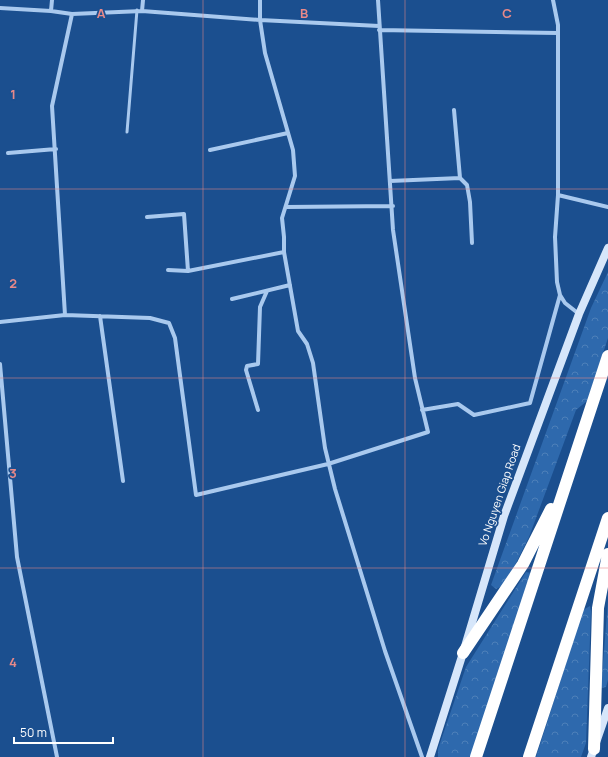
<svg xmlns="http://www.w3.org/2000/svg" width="608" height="757" font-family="Manrope,sans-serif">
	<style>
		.forest { fill: url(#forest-crowns) }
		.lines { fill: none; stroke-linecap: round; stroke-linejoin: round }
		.service { stroke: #a9c9ee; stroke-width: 3 }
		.minor { stroke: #a9c9ee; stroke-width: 4 }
		.secondary { stroke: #d6e6fa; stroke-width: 8 }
		.motorway { stroke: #fff; stroke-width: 12 }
		.grid { fill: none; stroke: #e88989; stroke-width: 1; stroke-opacity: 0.55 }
		.labels { text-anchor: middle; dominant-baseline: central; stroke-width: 3.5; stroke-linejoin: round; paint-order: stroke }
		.street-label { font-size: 11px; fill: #fff; stroke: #1b4f8f }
		.grid-label { font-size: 13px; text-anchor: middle; font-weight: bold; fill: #e88989; stroke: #1b4f8f; stroke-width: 3.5; stroke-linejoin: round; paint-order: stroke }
	</style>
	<defs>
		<pattern id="forest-crowns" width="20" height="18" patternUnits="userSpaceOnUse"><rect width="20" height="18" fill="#2e69ad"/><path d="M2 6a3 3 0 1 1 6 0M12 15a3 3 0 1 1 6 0" fill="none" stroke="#4d80b9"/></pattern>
	</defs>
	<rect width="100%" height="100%" fill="#1b4f8f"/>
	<!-- forest -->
	<path class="forest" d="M 608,272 L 608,338 L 587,401 L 576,410 L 529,537 L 513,569 L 502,586 L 496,589 L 491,585 L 591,308 Z
		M 526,572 L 531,573 L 472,757 L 438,757 L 438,749 L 466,667 Z
		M 608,601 L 608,680 L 606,687 L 601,688 Z
		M 590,606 L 591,611 L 586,743 L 581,757 L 536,757 L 583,610 Z"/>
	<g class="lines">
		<!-- service -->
		<path class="service" d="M 127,132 L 137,10"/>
		<!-- minor -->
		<path class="minor" d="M 260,0 L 260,20 L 265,53 L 293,150 L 295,176 L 282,218 L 284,237 L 284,252 L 298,331 L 307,344 L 313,363 L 325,448 L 335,489 L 385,651 L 422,757
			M 553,0 L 558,25 L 558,195 L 555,237 L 557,282 L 560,295 L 565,303 L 579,314
			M 0,8 L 51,11 L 72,14 L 142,11 L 260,20 L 379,26
			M 51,11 L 52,0
			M 142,11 L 143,0
			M 379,30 L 558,33
			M 454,110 L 460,178
			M 210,150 L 288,133
			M 8,153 L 56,149
			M 390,181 L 460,178 L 467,185 L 470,202 L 472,243
			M 558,195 L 608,207
			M 286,207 L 393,206
			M 147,217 L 184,214 L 188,271
			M 168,270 L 188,271 L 284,252
			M 232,299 L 290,285
			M 65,315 L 52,106 L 72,14
			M 100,316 L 123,481
			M 0,322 L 65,315 L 150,318 L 169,323 L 175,338 L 196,495 L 328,464 L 428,432 L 415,378 L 393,230 L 378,0
			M 0,364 L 17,557 L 57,757
			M 258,410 L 246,370 L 247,366 L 258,364 L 260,307 L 267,291
			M 422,410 L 458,404 L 474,415 L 530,403 L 560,295"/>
		<!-- secondary -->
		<path class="secondary" d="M 430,757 L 463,653 L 504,516 L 579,314 L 608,248
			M 591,757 L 608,708"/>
		<!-- motorway -->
		<path class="motorway" d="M 463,653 L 523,564 L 551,509
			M 594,749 L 598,608 L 608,554
			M 476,757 L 608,356
			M 529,757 L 608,518"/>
	</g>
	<!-- grid -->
	<path class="grid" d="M 203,0 L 203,757M 405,0 L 405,757M 0,189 L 608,189M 0,378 L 608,378M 0,568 L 608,568"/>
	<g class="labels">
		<!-- street labels -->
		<g class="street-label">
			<text transform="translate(499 495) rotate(-71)">Vo Nguyen Giap Road</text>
		</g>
	</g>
	<g class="grid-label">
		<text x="101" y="18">A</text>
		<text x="304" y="18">B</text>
		<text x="507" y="18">C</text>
		<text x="13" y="99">1</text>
		<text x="13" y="288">2</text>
		<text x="13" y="478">3</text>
		<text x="13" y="667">4</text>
	</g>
	<!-- scale -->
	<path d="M14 737v6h99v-6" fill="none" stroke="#ffffff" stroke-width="2"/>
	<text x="20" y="737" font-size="12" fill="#ffffff" stroke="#1b4f8f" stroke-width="3" paint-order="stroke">50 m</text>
</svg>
